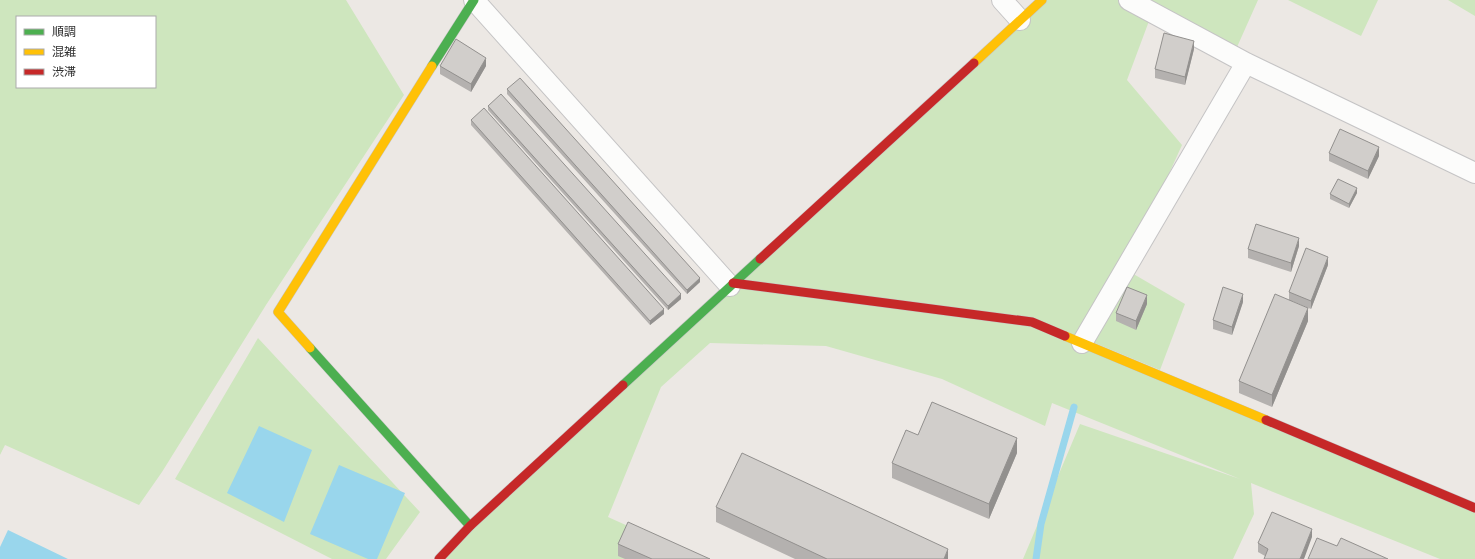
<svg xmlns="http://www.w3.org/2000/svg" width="1475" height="559" font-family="'Source Sans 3','Noto Sans JP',sans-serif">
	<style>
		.green { fill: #cee6be; fill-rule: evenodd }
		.water { fill: #99d6ec }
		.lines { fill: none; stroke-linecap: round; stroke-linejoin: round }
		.stream { stroke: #99d6ec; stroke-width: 7 }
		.street-casing { stroke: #c5c4c5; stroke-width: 22 }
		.fast-casing { stroke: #c5c4c5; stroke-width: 10 }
		.slow-casing { stroke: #c5c4c5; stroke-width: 10 }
		.jam-casing { stroke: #c5c4c5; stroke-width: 10 }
		.street { stroke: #fcfcfb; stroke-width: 20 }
		.fast { stroke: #4caf50; stroke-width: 9 }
		.slow { stroke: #ffc107; stroke-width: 9 }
		.jam { stroke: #c62828; stroke-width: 9 }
		.wall { fill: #b4b1af }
		.shaded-wall { fill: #92908e }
		.building { fill: #d1cecb; stroke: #92908e }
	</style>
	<rect width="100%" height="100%" fill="#ece8e4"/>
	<!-- green -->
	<path class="green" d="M 0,0 L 346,0 L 404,95 L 266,305 L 162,472 L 139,505 L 5,445 L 0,455 ZM 17,17 L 155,17 L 155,87 L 17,87 Z
		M 1040,0 L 1258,0 L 1233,56 L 1152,13 L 1127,80 L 1182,145 L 1123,275 L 1078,341 L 1475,508 L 1475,559 L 1440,559 L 1251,483 L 1254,514 L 1233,559 L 1023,559 L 1080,424 L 1240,479 L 1052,403 L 1045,426 L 942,379 L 826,346 L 710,343 L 661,387 L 608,517 L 701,559 L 440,559 Z
		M 1288,0 L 1378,0 L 1361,36 Z
		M 1448,0 L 1475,0 L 1475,16 Z
		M 1130,272 L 1185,304 L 1160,370 L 1085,339 Z
		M 258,338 L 420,512 L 386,559 L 332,559 L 175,479 Z"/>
	<!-- water -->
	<path class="water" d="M 259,426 L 312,450 L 284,522 L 227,493 Z
		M 339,465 L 405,493 L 377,559 L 368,559 L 310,534 Z
		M 8,530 L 68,559 L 0,559 L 0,547 Z"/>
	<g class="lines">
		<!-- stream -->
		<path class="stream" d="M 1036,559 L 1041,524 L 1074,407"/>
		<defs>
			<path id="street" d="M 474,0 L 730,286
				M 1002,0 L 1020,20
				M 1129,0 L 1246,63 L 1475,173
				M 1082,343 L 1246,63"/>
			<path id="fast" d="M 432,66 L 474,0
				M 310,348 L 470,526
				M 623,385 L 760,259"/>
			<path id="slow" d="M 974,63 L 1042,0
				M 1065,336 L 1266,420
				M 310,348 L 278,312 L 432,66"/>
			<path id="jam" d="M 760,259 L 974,63
				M 733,283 L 1032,322 L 1065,336
				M 1266,420 L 1475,508
				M 439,559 L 470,526 L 623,385"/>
		</defs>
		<!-- street casing -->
		<use href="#street" class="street-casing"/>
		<!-- fast casing -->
		<use href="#fast" class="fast-casing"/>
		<!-- slow casing -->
		<use href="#slow" class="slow-casing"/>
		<!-- jam casing -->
		<use href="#jam" class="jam-casing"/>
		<!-- street -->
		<use href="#street" class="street"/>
		<!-- fast -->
		<use href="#fast" class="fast"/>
		<!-- slow -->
		<use href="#slow" class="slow"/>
		<!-- jam -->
		<use href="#jam" class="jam"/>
	</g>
	<!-- wall -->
	<path class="wall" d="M 1194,49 L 1185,85 L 1155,78 L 1155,69 Z
		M 440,66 L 486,66 L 471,92 L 440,74 Z
		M 507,89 L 700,282 L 687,294 L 507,94 Z
		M 488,106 L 681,299 L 668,310 L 488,110 Z
		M 471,120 L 664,314 L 650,325 L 471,125 Z
		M 1329,153 L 1379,156 L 1368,179 L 1329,161 Z
		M 1357,193 L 1349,208 L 1330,199 L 1330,194 Z
		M 1299,246 L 1291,272 L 1248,258 L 1248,249 Z
		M 1328,265 L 1311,309 L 1292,301 L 1308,321 L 1272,407 L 1239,393 L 1239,381 L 1289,300 L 1289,292 Z
		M 1243,302 L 1232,335 L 1213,329 L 1213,320 Z
		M 1147,304 L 1136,330 L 1116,321 L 1116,313 Z
		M 918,435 L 1017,453 L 989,519 L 892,478 L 892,463 Z
		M 716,507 L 948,559 L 795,559 L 716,522 Z
		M 1312,537 L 1265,556 L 1258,552 L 1258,543 Z
		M 618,544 L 710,559 L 625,559 L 618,556 Z"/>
	<!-- shaded-wall -->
	<path class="shaded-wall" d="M 1194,41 L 1194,49 L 1185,85 L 1185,77 Z
		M 486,58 L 486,66 L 471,92 L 471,84 Z
		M 1379,147 L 1379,156 L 1368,179 L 1368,171 Z
		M 1357,188 L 1357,193 L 1349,208 L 1349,204 Z
		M 1299,238 L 1299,246 L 1291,272 L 1291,263 Z
		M 1328,257 L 1328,265 L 1311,309 L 1311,301 Z
		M 700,278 L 700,282 L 687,294 L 687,290 Z
		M 681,294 L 681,299 L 668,310 L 668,306 Z
		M 1243,294 L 1243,302 L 1232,335 L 1232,327 Z
		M 1147,295 L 1147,304 L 1136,330 L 1136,321 Z
		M 1308,308 L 1308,321 L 1272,407 L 1272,395 Z
		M 664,309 L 664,314 L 650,325 L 650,321 Z
		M 1017,438 L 1017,453 L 989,519 L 989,504 Z
		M 1312,529 L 1312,537 L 1304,559 L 1300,559 Z
		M 948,549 L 948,559 L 944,559 Z"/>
	<!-- building -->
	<path class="building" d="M 1164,33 L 1194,41 L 1185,77 L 1155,69 Z
		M 456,39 L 486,58 L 471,84 L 440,66 Z
		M 520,78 L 700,278 L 687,290 L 507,89 Z
		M 501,94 L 681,294 L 668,306 L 488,106 Z
		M 484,108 L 664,309 L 650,321 L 471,120 Z
		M 1340,129 L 1379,147 L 1368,171 L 1329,153 Z
		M 1338,179 L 1357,188 L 1349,204 L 1330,194 Z
		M 1256,224 L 1299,238 L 1291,263 L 1248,249 Z
		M 1306,248 L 1328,257 L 1311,301 L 1289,292 Z
		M 1127,287 L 1147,295 L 1136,321 L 1116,313 Z
		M 1223,287 L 1243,294 L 1232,327 L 1213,320 Z
		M 1275,294 L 1308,308 L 1272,395 L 1239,381 Z
		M 932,402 L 1017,438 L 989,504 L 892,463 L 906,430 L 918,435 Z
		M 742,453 L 948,549 L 944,559 L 827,559 L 716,507 Z
		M 1272,512 L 1312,529 L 1300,559 L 1264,559 L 1268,549 L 1258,543 Z
		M 628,522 L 710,559 L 652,559 L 618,544 Z
		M 1317,538 L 1337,546 L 1341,538 L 1388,559 L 1308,559 Z"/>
	<!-- legend -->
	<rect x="16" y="16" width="140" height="72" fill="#ffffff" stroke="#ababab"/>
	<rect x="24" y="29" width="20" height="6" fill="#4caf50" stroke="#ababab"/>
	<text x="52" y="36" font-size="12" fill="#2e2e2e">順調</text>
	<rect x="24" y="49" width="20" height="6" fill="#ffc107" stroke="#ababab"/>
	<text x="52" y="56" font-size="12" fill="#2e2e2e">混雑</text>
	<rect x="24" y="69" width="20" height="6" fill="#c62828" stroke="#ababab"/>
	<text x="52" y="76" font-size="12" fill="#2e2e2e">渋滞</text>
</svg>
